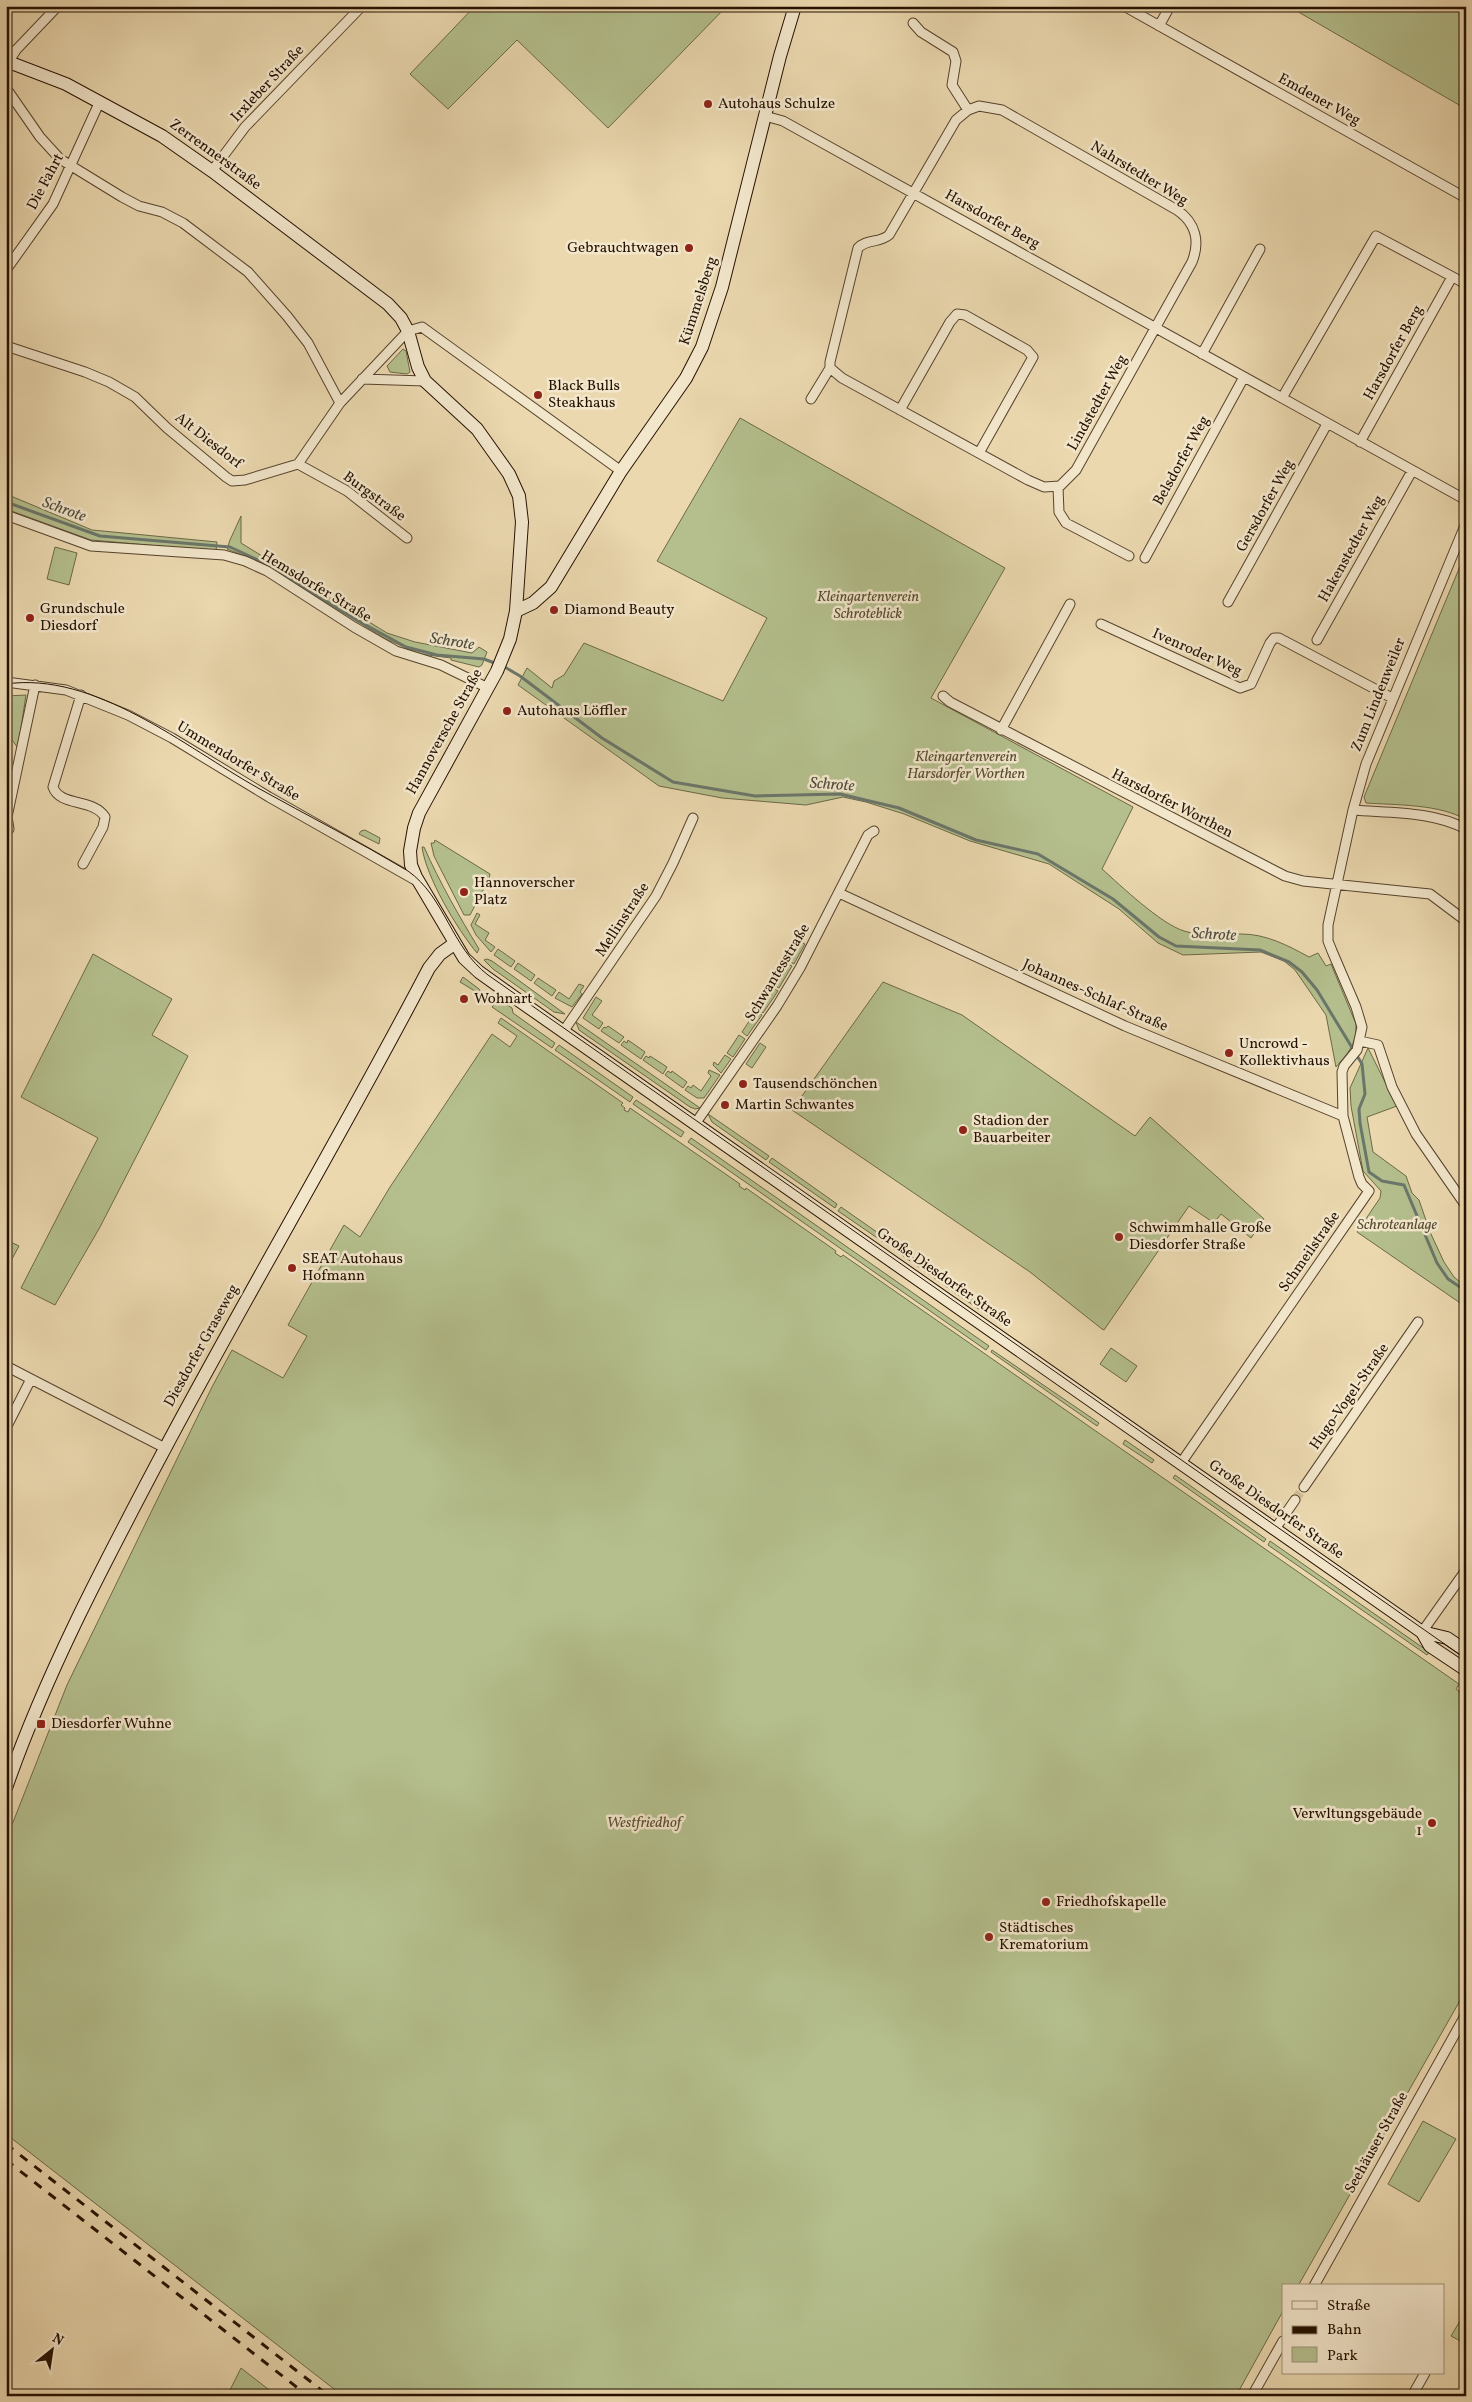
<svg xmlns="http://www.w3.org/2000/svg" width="1472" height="2402" font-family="Vollkorn,serif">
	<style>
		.green { fill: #b4bf8d; stroke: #6c6847 }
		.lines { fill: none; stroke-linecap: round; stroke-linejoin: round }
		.stream { stroke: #6b766a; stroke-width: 3 }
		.street-tunnel { stroke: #cdba95; stroke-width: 9; stroke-dasharray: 9 4.5; stroke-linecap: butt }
		.street-casing { stroke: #56432c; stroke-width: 11 }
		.secondary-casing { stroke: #251101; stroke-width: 14 }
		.street { stroke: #f2e6cb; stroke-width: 9 }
		.secondary { stroke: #f2e6cb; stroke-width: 12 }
		.tram { stroke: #251101; stroke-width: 1 }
		.rail { stroke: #251101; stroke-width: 3; stroke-dasharray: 9 9; stroke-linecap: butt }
		.poi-dot { fill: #8f2418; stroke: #f2e6cb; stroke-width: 2 }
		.labels { text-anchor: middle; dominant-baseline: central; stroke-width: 5; stroke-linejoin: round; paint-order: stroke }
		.street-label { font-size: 15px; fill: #251101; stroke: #f2e6cb }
		.poi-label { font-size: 15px; fill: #251101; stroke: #f2e6cb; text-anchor: start }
		.park-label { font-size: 15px; font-style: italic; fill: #574e32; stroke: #f2e6cb }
		.water-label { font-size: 16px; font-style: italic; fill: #4e4c3e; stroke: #f2e6cb }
	</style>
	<rect width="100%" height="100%" fill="#ebd8af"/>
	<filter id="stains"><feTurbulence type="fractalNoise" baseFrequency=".004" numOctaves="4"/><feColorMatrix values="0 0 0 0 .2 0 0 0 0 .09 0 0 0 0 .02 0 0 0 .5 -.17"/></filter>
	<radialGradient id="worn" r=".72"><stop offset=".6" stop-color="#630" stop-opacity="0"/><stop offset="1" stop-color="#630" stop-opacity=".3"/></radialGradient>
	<!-- green -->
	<path class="green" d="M 475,6 L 727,6 L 608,128 L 517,40 L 448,109 L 410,74 Z
		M 1288,6 L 1466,6 L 1466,109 Z
		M 403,349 L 406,351 L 410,372 L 407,374 L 390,372 L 387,366 Z
		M 740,418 L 1005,568 L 931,698 L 1133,807 L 1102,869 C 1121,886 1161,924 1184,931 C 1203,937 1221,934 1241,934 C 1266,934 1287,945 1309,957 L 1318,953 L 1326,966 L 1331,964 L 1356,1024 C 1357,1044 1348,1053 1336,1067 L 1326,1015 L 1295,970 L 1284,961 L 1261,952 L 1183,955 L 1158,943 L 1119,909 L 1049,864 L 970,841 L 904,814 L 866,802 L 843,797 L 806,805 L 722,798 L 659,786 L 518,685 L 527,668 L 552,688 L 554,681 L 564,675 L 584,643 L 723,701 L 767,618 L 657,561 Z
		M 6,494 L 92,530 L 217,542 L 216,551 L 91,540 L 6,509 Z
		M 241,516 L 241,543 L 387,633 L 415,642 L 472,653 L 479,647 L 487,652 L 482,665 L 479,667 L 451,660 L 451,658 L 420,654 L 386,639 L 258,561 L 227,549 L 230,540 Z
		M 55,547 L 77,553 L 69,585 L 47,579 Z
		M 1466,552 L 1466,820 C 1442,804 1394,805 1366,803 L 1364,797 Z
		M 26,695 L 18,748 L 6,732 L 6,696 Z
		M 365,830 L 380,838 L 379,844 L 359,834 L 361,831 Z
		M 435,840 L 490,874 L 489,879 L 470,915 L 464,915 L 434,856 L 431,843 L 434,843 Z
		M 422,847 L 424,847 C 440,883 459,916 479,949 L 477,953 C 457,929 426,877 422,847 Z
		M 477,913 L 480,915 L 475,924 L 489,933 L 485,940 L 495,947 L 491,952 L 476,935 L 471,925 Z
		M 798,941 L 805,944 L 794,964 L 787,960 Z
		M 498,949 L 515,961 L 511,967 L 494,955 Z
		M 93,954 L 172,999 L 152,1035 L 188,1056 L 100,1227 L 55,1305 L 21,1288 L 98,1138 L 21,1097 Z
		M 487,959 L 492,961 L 565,1014 L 554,1012 L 493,969 L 484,960 Z
		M 518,963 L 535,975 L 531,981 L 514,969 Z
		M 786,963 L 792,966 L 779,988 L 773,984 Z
		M 463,977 L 479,989 L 483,996 L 460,982 Z
		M 538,978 L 556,990 L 552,996 L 534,983 Z
		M 883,982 L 962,1015 L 1135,1136 L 1150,1117 L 1264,1219 L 1251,1238 L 1221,1214 L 1214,1223 L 1189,1206 L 1104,1330 L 1102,1329 L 1030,1272 L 792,1110 Z
		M 579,984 L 584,986 L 580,992 L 582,994 L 572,1007 L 555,998 L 559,992 L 569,999 Z
		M 771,987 L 778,991 L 763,1013 L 757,1008 Z
		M 596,997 L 602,1001 L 592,1015 L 603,1023 L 599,1029 L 583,1018 Z
		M 498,999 L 512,1008 L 513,1013 L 555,1043 L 552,1048 L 492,1007 Z
		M 756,1011 L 762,1015 L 747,1036 L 742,1032 Z
		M 501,1018 L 623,1103 L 621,1105 L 625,1108 L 624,1110 L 628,1112 L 630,1108 L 740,1184 L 739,1186 L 745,1190 L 746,1188 L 836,1251 L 835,1253 L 841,1257 L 843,1255 L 1459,1684 L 1456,1689 L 1460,1692 L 1463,1687 L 1466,1689 L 1466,1990 L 1298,2286 L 1283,2286 L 1283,2311 L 1236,2396 L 343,2396 L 6,2134 L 6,1840 L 67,1685 L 212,1387 L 232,1350 L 283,1378 L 307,1336 L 288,1325 L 344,1225 L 360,1237 L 390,1187 L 492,1034 L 510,1047 L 517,1036 L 498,1023 Z
		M 576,1022 L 700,1108 L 695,1109 L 690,1107 L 579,1030 Z
		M 608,1026 L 624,1037 L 619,1043 L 601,1031 L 604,1027 L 606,1028 Z
		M 739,1035 L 745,1039 L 733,1057 L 727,1053 Z
		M 628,1040 L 645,1052 L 641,1059 L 621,1045 L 624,1041 L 627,1043 Z
		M 760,1043 L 766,1047 L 752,1068 L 746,1064 Z
		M 559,1045 L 633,1097 L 630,1102 L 555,1050 Z
		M 1368,1048 L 1397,1106 L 1367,1117 L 1373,1152 L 1406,1176 L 1412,1193 L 1419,1200 L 1430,1232 L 1444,1262 L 1454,1277 L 1466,1287 L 1466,1307 L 1357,1232 L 1380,1198 L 1381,1191 L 1363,1171 L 1351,1106 L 1350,1088 Z
		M 725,1055 L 731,1059 L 721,1073 L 713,1065 L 714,1062 L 718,1065 Z
		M 646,1056 L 649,1058 L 650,1056 L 667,1067 L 663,1074 L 643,1060 Z
		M 709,1070 L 720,1075 L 704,1098 L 697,1098 L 685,1090 L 688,1086 L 691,1088 L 693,1085 L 701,1091 L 711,1076 L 708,1073 Z
		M 668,1071 L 671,1073 L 672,1071 L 687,1082 L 683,1088 L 665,1075 Z
		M 636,1100 L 684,1132 L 681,1137 L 633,1104 Z
		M 708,1114 L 769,1156 L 766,1160 L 712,1122 Z
		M 691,1138 L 989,1346 L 986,1350 L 688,1142 Z
		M 772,1158 L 837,1204 L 835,1208 L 769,1162 Z
		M 841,1207 L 891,1242 L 889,1246 L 838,1211 Z
		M 6,1240 L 19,1246 L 6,1270 Z
		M 894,1244 L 943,1278 L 940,1282 L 892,1248 Z
		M 947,1280 L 1001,1319 L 996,1321 L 944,1285 Z
		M 1111,1348 L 1137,1366 L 1126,1382 L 1100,1364 Z
		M 992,1350 L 1099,1423 L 1097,1426 L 991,1352 Z
		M 1125,1440 L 1154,1460 L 1152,1463 L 1123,1444 Z
		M 1175,1475 L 1266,1539 L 1264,1542 L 1173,1478 Z
		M 1270,1541 L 1429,1652 L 1427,1655 L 1268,1545 Z
		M 1423,2121 L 1456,2139 L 1419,2202 L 1388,2184 Z
		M 1466,2311 L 1466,2344 L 1451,2336 Z
		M 241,2368 L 277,2396 L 227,2396 Z"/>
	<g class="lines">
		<!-- stream -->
		<path class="stream" d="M 6,502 L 100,536 L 230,547 L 258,560 L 362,623 L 406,647 L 437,655 L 484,659 L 497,664
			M 503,666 L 520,676 L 602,738 L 673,782 L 755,796 L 840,794 L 899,808 L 976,840 L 1038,854 L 1113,899 L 1159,937 L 1176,946 L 1260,950 L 1289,962 L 1302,972 L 1317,990 L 1362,1064 L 1365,1094 L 1359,1109 L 1360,1123 L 1369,1172 L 1382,1181 L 1404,1185 L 1437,1263 L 1448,1279 L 1466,1291"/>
		<!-- street-tunnel -->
		<path class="street-tunnel" d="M 1295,1500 L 1304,1487"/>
		<defs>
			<path id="street" d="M 1124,6 L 1466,198
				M 913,23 L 921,32 L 953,52 L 956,61 L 952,85 L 968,110
				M 1159,26 L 1170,6
				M 6,66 L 16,50 L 58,6
				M 6,88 L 40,137 L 60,159 L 122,197 L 139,206 L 162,212 L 183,223 L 248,272 L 287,316 L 308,343 L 340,403
				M 765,116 L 783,121 L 1466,500
				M 212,171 L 245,127 L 362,6
				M 6,270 L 53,204 L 100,101
				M 6,346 L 85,372 L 109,382 L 135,397 L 167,428 L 226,477 L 232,481 L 245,480 L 298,464 L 340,403 L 408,331 L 422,327 L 621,471
				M 1202,354 L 1260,249
				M 362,379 L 425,381
				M 1282,398 L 1376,236 L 1466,284
				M 811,399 L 830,368 L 830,362 L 858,248 C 866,239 880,243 889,235 L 956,120 L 968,110 L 979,106 L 1002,110 L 1177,210 C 1196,223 1200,242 1192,262 L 1076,470 L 1060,486 L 1044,487 L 1028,480 L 842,378 L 830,368
				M 900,410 L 950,322 L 957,314 L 965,315 L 1027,350 L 1033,357 L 979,453
				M 1360,442 L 1452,277
				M 298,464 L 347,491 L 407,538
				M 1058,487 L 1059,512 L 1066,523 L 1129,556
				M 6,515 L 91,546 L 224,555 L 245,561 L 267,571 L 354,627 L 396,651 L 441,665 L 488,688
				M 1145,558 L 1244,377
				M 1228,602 L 1327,424
				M 1101,624 L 1240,688 L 1251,684 L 1270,643 L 1274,638 L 1279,638 L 1392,698
				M 1317,640 L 1412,471
				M 6,682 L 66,690 L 128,715 L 172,738 L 269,797 L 417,881
				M 81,695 L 53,787 C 60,807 93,798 105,817 L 103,827 L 83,864
				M 943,696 L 950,702 L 1285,876 L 1303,881 L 1430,894 L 1466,921
				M 1001,730 L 1070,604
				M 1353,810 C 1390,813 1433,811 1466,829
				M 9,829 L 7,817 L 35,685
				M 839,893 L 1125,1026 L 1343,1116
				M 563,1032 L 656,896 L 673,863 L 693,818
				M 1360,1041 L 1378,1045 L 1392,1087 L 1416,1134 L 1466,1206
				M 695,1124 L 777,1006 L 800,968 L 868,835 L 874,831
				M 6,1366 L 31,1379
				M 6,1428 L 31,1379 L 165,1448
				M 1181,1463 L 1369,1191 L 1362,1184 L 1359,1177 L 1343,1116 L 1342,1072 L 1344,1066 L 1357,1050 L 1362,1027 L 1356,1007 L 1332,951 L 1328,941 L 1328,925 L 1353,810 L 1366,764 L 1466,523
				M 1304,1487 L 1418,1322
				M 1275,1529 L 1295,1500
				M 1422,1632 L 1466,1570
				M 1314,2286 L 1466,2014
				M 1252,2396 L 1283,2341
				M 1412,2396 L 1425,2373"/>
			<path id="secondary" d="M 6,61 L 66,84 L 162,136 L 212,171 L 388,304 L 401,318 L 408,331 L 418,367 L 425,381 L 477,429 L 509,474 L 519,496 L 522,522 L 516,611 L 510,639 L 497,671 L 419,813 L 414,828 L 410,851 L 411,865 L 416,877 L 464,958 L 479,972 L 514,997 L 1422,1632 L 1447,1638 L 1466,1651
				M 516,611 L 533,603 L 551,587 L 621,471 L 686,378 L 702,347 L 722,287 L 780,56 L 795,6
				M 1422,1632 L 1430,1646 L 1466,1670
				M 6,1788 C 46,1673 104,1564 161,1456 C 248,1292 343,1133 429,968 L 440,954 L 454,944"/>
		</defs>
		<!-- street casing -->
		<use href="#street" class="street-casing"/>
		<!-- secondary casing -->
		<use href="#secondary" class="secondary-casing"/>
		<!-- street -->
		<use href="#street" class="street"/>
		<!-- secondary -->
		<use href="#secondary" class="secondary"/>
		<!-- tram -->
		<path class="tram" d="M 6,684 C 95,671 185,747 258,788 C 308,816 360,842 408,871 C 445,897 451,947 488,975 L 1466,1659"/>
		<!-- rail -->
		<path class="rail" d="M 6,2144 L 329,2396
			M 6,2160 L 308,2396"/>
	</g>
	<!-- markers -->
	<g class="poi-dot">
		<circle cx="708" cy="104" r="5"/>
		<circle cx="689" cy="248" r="5"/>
		<circle cx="538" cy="395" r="5"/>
		<circle cx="554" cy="610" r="5"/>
		<circle cx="30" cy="618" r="5"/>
		<circle cx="507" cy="711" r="5"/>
		<circle cx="464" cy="892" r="5"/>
		<circle cx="464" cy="999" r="5"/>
		<circle cx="1229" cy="1053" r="5"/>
		<circle cx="743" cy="1084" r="5"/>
		<circle cx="725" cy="1105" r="5"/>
		<circle cx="963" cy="1130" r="5"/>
		<circle cx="1119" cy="1237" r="5"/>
		<circle cx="292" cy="1268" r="5"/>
		<rect x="36" y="1719" width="10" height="10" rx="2.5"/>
		<circle cx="1432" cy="1823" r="5"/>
		<circle cx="1046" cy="1902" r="5"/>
		<circle cx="989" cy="1937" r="5"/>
	</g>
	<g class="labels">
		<!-- street labels -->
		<g class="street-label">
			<text transform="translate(268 84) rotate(-47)">Irxleber Straße</text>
			<text transform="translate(1319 100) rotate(29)">Emdener Weg</text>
			<text transform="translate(215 155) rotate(36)">Zerrennerstraße</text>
			<text transform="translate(1139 174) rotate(31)">Nahrstedter Weg</text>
			<text transform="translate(46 182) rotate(-62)">Die Fahrt</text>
			<text transform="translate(992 220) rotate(29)">Harsdorfer Berg</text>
			<text transform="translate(699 301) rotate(-72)">Kümmelsberg</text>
			<text transform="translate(1394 353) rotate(-61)">Harsdorfer Berg</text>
			<text transform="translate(1098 403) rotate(-61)">Lindstedter Weg</text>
			<text transform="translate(208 441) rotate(38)">Alt Diesdorf</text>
			<text transform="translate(1182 461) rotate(-61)">Belsdorfer Weg</text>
			<text transform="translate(374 497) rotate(36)">Burgstraße</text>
			<text transform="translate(1266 506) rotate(-61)">Gersdorfer Weg</text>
			<text transform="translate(1352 549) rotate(-61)">Hakenstedter Weg</text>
			<text transform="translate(316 587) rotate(31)">Hemsdorfer Straße</text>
			<text transform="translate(1197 653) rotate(24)">Ivenroder Weg</text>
			<text transform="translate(1379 695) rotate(-68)">Zum Lindenweiler</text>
			<text transform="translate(445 732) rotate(-61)">Hannoversche Straße</text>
			<text transform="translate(238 762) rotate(31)">Ummendorfer Straße</text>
			<text transform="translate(1172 804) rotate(27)">Harsdorfer Worthen</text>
			<text transform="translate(623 920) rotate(-57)">Mellinstraße</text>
			<text transform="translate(778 973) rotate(-59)">Schwantesstraße</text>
			<text transform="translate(1095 996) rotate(24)">Johannes-Schlaf-Straße</text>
			<text transform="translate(1310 1252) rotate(-55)">Schmeilstraße</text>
			<text transform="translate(944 1278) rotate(35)">Große Diesdorfer Straße</text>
			<text transform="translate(202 1346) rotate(-61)">Diesdorfer Graseweg</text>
			<text transform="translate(1350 1397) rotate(-55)">Hugo-Vogel-Straße</text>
			<text transform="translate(1276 1510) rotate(35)">Große Diesdorfer Straße</text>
			<text transform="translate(1377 2143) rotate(-61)">Seehäuser Straße</text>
		</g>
		<!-- poi labels -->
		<g class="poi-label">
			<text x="718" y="104">Autohaus Schulze</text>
			<text x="679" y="248" text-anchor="end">Gebrauchtwagen</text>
			<text x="548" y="386">Black Bulls<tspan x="548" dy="17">Steakhaus</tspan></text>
			<text x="40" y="609">Grundschule<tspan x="40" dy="17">Diesdorf</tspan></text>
			<text x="564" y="610">Diamond Beauty</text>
			<text x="517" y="711">Autohaus Löffler</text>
			<text x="474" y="883">Hannoverscher<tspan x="474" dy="17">Platz</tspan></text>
			<text x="474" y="999">Wohnart</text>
			<text x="1239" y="1044">Uncrowd -<tspan x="1239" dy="17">Kollektivhaus</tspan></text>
			<text x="753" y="1084">Tausendschönchen</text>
			<text x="735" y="1105">Martin Schwantes</text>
			<text x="973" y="1121">Stadion der<tspan x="973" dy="17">Bauarbeiter</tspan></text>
			<text x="1129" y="1228">Schwimmhalle Große<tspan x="1129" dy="17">Diesdorfer Straße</tspan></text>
			<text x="302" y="1259">SEAT Autohaus<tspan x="302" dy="17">Hofmann</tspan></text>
			<text x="51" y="1724">Diesdorfer Wuhne</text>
			<text x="1422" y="1814" text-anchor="end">Verwltungsgebäude<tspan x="1422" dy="17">1</tspan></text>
			<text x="1056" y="1902">Friedhofskapelle</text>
			<text x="999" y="1928">Städtisches<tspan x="999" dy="17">Krematorium</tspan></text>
		</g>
		<!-- park labels -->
		<g class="park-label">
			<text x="868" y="597">Kleingartenverein<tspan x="868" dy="17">Schroteblick</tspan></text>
			<text x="966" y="757">Kleingartenverein<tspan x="966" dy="17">Harsdorfer Worthen</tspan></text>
			<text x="1397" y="1225">Schroteanlage</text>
			<text x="644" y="1823">Westfriedhof</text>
		</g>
		<!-- water labels -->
		<g class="water-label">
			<text transform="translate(64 510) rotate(20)">Schrote</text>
			<text transform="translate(452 642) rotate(9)">Schrote</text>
			<text transform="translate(832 785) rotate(4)">Schrote</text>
			<text transform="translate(1214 935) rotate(3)">Schrote</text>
		</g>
	</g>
	<!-- margin -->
	<rect width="1472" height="2402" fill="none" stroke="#ebd8af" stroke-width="25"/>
	<rect x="8" y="8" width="1457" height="2387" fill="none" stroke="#251101" stroke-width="2.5"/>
	<rect x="12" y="12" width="1447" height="2377" fill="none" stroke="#251101"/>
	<!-- legend -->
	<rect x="1282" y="2284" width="162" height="90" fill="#f2e6cb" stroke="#a0917a"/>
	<rect x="1292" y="2301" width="25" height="8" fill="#f2e6cb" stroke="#a0917a"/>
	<text x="1327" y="2310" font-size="15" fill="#251101">Straße</text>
	<rect x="1292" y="2326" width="25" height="8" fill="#251101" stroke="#a0917a"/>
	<text x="1327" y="2334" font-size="15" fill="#251101">Bahn</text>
	<rect x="1292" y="2347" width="25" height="15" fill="#b4bf8d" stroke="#a0917a"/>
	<text x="1327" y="2360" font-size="15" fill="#251101">Park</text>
	<!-- north arrow -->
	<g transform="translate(52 2350) rotate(30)" stroke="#f2e6cb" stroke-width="4" paint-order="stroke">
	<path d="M0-4L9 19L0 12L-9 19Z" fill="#251101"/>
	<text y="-8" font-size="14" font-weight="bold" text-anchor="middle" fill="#251101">N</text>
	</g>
	<rect width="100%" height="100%" filter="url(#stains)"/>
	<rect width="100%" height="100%" fill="url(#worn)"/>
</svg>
